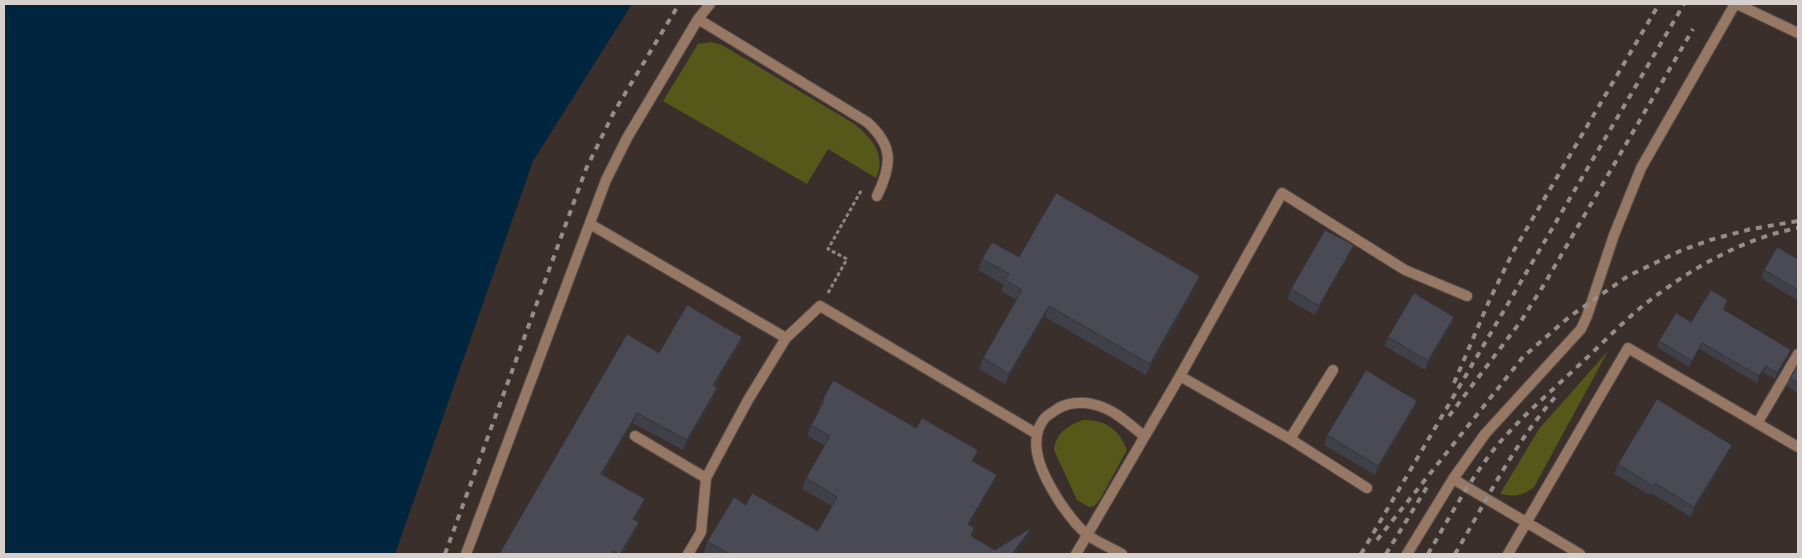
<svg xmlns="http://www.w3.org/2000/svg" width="1802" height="558" font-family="'Libre Baskerville',serif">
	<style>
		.green { fill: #56581a }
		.water { fill: #00253f }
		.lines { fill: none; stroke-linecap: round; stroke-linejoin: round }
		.service-casing { stroke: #564c48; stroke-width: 12 }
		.path { stroke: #8e8582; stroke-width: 3; stroke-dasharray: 4 2.5; stroke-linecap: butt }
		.service { stroke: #967864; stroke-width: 10 }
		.rail { stroke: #968d8a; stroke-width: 4; stroke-dasharray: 6 6; stroke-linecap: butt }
		.wall { fill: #404048 }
		.shaded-wall { fill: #34343b }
		.building { fill: #4a4a54; stroke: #34343b }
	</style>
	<rect width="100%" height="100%" fill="#3a2f2b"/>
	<!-- green -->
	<path class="green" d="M 711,42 L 722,45 L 853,123 C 871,137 887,154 876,178 L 828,149 L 807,184 L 663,101 L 698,44 Z
		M 1608,351 L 1534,487 C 1522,496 1515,497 1500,494 L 1539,429 Z
		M 1083,420 C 1105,419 1120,430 1127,450 L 1099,501 L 1094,506 L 1089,507 L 1077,500 L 1054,450 C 1056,433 1067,426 1083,420 Z"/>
	<!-- water -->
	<path class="water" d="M 4,4 L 632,4 L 533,161 L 395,554 L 4,554 Z"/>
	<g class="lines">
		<defs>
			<path id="service" d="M 1737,4 L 1798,33
				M 698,19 L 867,122 C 894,146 892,165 877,196
				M 590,224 L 786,338
				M 1180,376 L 1290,439 L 1367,488
				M 1758,422 L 1798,354
				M 635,436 L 706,478
				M 1290,439 L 1333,370
				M 1453,479 L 1580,554
				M 466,554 L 606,180 L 627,138 L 698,19 L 710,4
				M 688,554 L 701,532 L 706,478 L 748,400 L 786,338 L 820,306 L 1037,434
				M 1076,554 L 1180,376 L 1282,193 L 1405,270 L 1467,296
				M 1122,554 C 1111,548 1099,543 1089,536 C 1077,527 1067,513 1059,501 C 1045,479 1025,444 1044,419 C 1046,416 1050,414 1053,412 C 1065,402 1082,401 1096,405 C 1115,410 1129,424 1144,436
				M 1407,554 L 1453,479 L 1485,434 L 1581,329 L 1587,316 L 1614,235 L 1641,168 L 1735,4
				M 1508,554 L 1628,348 L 1798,447"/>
		</defs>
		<!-- service casing -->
		<use href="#service" class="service-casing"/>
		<!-- path -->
		<path class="path" d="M 828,293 L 847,259 L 828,249 L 861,191"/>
		<!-- service -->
		<use href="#service" class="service"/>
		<!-- rail -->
		<path class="rail" d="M 1454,383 L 1490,299 L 1513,252 L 1659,4
			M 1449,416 L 1521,321 L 1545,283 L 1693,29
			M 1377,540 L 1523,357 L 1569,317 L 1628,276 L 1680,251 L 1710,240 L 1751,229 L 1798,221
			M 445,554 L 586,169 L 614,112 L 679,4
			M 1361,554 L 1684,4
			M 1386,554 L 1427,487
			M 1428,554 C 1449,518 1469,481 1495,448 C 1519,419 1548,394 1576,368 C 1600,346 1623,321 1649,301 C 1692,268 1744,238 1798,228
			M 1455,554 C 1487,500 1516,439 1559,393"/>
	</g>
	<!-- wall -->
	<path class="wall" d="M 1350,254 L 1315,315 L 1287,299 L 1291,289 Z
		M 1019,257 L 1196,287 L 1146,375 L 1045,317 L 1005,384 L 979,369 L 983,358 L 1017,300 L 1001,291 L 1004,285 L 978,270 L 982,259 Z
		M 1798,259 L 1798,301 L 1761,278 L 1764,270 Z
		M 1726,306 L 1724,310 L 1791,350 L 1789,356 L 1775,379 L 1763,372 L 1757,383 L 1700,349 L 1689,367 L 1657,347 L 1659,341 L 1691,322 Z
		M 1454,317 L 1451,326 L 1425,370 L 1385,346 L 1388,337 Z
		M 742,337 L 738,347 L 715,386 L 717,388 L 714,398 L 683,450 L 633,423 L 603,475 L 641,509 L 635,520 L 639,522 L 635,532 L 623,554 L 499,554 L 659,353 Z
		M 1798,364 L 1798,393 L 1787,386 L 1790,378 Z
		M 822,401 L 974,461 L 997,475 L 993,485 L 969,525 L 974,528 L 971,536 L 995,550 L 1030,530 L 1027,540 L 1016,554 L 707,554 L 704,553 L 707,542 L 746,505 L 818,531 L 832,506 L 802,489 L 806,478 L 825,446 L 807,435 L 811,425 L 819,412 L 818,411 Z
		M 1417,401 L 1414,410 L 1375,475 L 1324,445 L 1327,435 Z
		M 1729,454 L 1691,517 L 1651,493 L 1650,495 L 1614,474 L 1618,464 Z"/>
	<!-- shaded-wall -->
	<path class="shaded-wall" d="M 1354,245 L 1350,254 L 1315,315 L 1319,306 Z
		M 1200,276 L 1196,287 L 1146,375 L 1150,364 Z
		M 1049,306 L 1045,317 L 1005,384 L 1009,374 Z
		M 1454,317 L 1451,326 L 1425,370 L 1428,361 Z
		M 742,337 L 738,347 L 709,395 L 713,385 Z
		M 1702,343 L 1700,349 L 1689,367 L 1692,361 Z
		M 1791,350 L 1789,356 L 1775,379 L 1777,373 Z
		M 1766,366 L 1763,372 L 1757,383 L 1759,376 Z
		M 717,388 L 714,398 L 683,450 L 687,440 Z
		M 1417,401 L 1414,410 L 1375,475 L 1378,466 Z
		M 637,413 L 633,423 L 598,484 L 601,474 Z
		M 1732,445 L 1729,454 L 1691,517 L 1694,507 Z
		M 997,475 L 993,485 L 964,535 L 968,524 Z
		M 645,499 L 641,509 L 629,529 L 633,519 Z
		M 639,522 L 635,532 L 623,554 L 620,554 Z
		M 1030,530 L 1027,540 L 1016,554 L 1012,554 Z"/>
	<!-- building -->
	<path class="building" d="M 1056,193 L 1200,276 L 1150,364 L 1049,306 L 1009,374 L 983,358 L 1022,290 L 1005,280 L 1009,274 L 982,259 L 992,242 L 1019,257 Z
		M 1325,230 L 1354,245 L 1319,306 L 1291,289 Z
		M 1777,247 L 1798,259 L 1798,290 L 1764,270 Z
		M 1711,290 L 1728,300 L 1723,309 L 1791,350 L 1777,373 L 1766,366 L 1759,376 L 1702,343 L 1692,361 L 1659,341 L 1676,313 L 1691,322 Z
		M 1414,293 L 1454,317 L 1428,361 L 1388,337 Z
		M 687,305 L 742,337 L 713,385 L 717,388 L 687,440 L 637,413 L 601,474 L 645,499 L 633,519 L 639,522 L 620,554 L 619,554 L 613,551 L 611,554 L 499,554 L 627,334 L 659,353 Z
		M 1798,364 L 1798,383 L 1790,378 Z
		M 1366,370 L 1417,401 L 1378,466 L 1327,435 Z
		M 833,380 L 916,428 L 922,418 L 978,450 L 972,461 L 997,475 L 968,524 L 974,528 L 971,536 L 995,550 L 1029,529 L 1030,530 L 1012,554 L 730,554 L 707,542 L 734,497 L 746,505 L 752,493 L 818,531 L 837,497 L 806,478 L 830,436 L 811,425 L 824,402 L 822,401 Z
		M 1657,399 L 1732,445 L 1694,507 L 1655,483 L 1653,486 L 1618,464 Z"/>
	<!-- border -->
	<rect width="1802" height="558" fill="none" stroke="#d7d0cd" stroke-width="10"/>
</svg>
